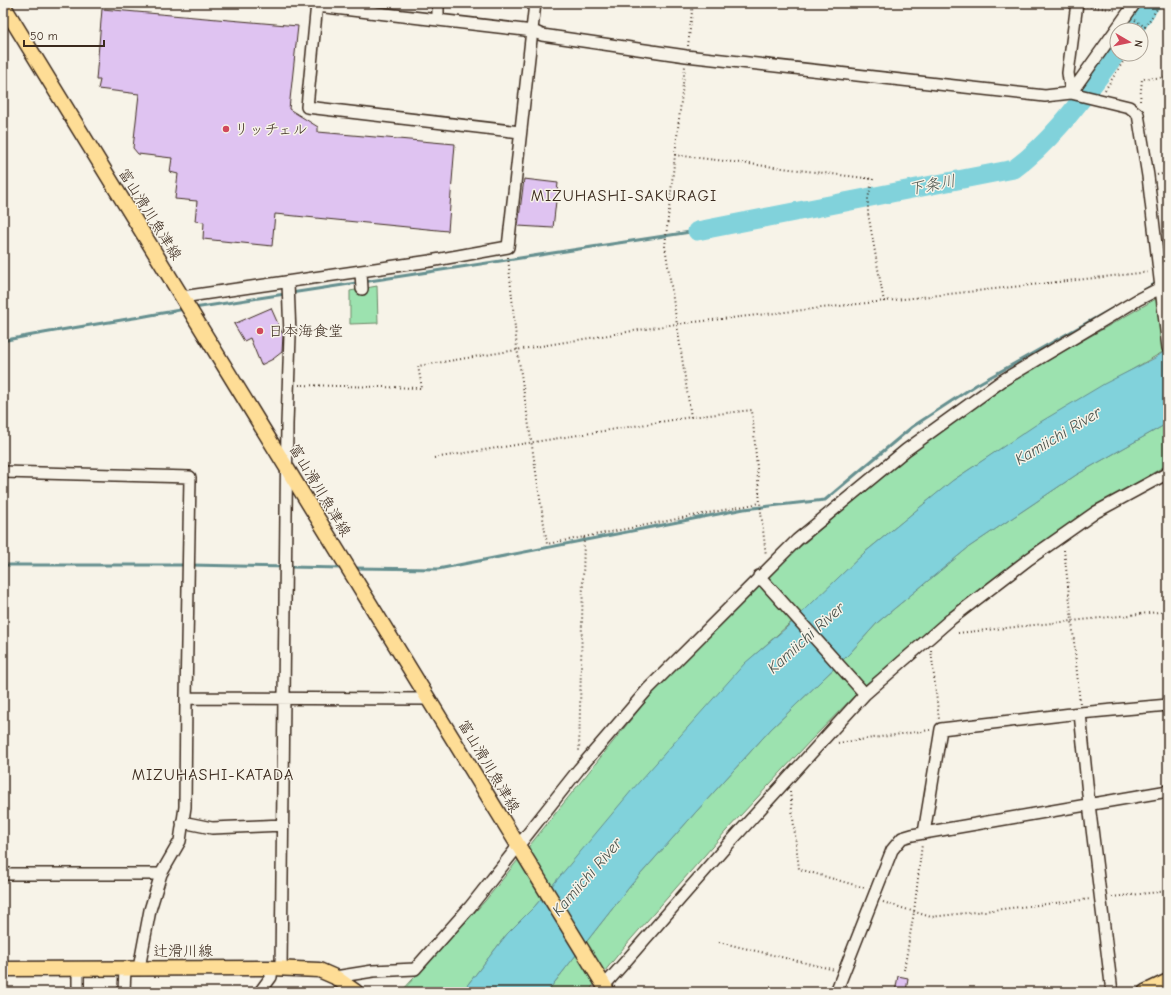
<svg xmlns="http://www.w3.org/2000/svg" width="1171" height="995" font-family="'Comic Neue','Klee One',sans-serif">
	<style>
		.green { fill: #9ce2af; stroke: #6c8666 }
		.water { fill: #81d2db; stroke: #658f8f }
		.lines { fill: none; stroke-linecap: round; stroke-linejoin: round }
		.stream { stroke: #658f8f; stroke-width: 3 }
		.river { stroke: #81d2db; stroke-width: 19 }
		.building { fill: #dfc3f1; stroke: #3b2a1e }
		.minor-casing { stroke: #3b2a1e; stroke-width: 14 }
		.major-casing { stroke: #3b2a1e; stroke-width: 17 }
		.path { stroke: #3b2a1e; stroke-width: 2; stroke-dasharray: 1 3; stroke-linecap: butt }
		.minor { stroke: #f7f3e8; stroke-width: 11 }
		.major { stroke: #fedd96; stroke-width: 14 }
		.poi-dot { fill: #d1495b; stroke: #f7f3e8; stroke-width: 1.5 }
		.labels { text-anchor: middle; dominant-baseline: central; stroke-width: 3; stroke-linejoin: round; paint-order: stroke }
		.poi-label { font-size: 15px; fill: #3b2a1e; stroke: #f7f3e8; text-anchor: start }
		.street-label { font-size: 15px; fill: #3b2a1e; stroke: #f7f3e8 }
		.water-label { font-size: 16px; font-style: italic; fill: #4c544d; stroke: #f7f3e8 }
		.neighbourhood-label { font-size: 16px; letter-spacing: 1px; fill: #3b2a1e; stroke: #f7f3e8 }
	</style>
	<rect width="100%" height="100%" fill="#f7f3e8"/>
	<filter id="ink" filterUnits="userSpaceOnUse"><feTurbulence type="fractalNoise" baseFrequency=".025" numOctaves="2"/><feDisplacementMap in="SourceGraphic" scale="8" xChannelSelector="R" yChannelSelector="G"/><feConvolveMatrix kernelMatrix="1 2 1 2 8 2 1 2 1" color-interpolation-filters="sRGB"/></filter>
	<g filter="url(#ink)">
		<!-- green -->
		<path class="green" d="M 377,286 L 378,323 L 350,324 L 350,291 Z
			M 1168,292 L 1168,349 L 1043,421 L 955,479 L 864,553 L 816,600 L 748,661 L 535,906 L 507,934 L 462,992 L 401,992 L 485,901 L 649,697 L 774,569 L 917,447 L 994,391 Z
			M 1168,423 L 1168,464 L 1070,523 L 976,594 L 866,684 L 812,739 L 726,831 L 625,946 L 588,992 L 547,992 L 631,885 L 695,813 L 771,729 L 849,654 L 878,622 L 969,547 L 1076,475 Z"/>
		<!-- water -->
		<path class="water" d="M 1168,349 L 1168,423 L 1076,475 L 969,547 L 878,622 L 849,654 L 771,729 L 695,813 L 631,885 L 547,992 L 462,992 L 507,934 L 535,906 L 632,790 L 745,663 L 786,628 L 864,553 L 952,481 L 1037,424 L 1104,384 L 1155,358 Z"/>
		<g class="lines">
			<!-- stream -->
			<path class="stream" d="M 1141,292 L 1158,282
				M 291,293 L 697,231
				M 194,308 L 285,294
				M 3,341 C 63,328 124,321 184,309
				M 3,565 L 185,565
				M 191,565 L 343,568
				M 353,568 L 438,569 L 744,509 L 825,500 L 912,427 L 976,385 L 1115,307"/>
			<!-- river -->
			<path class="river" d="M 1133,30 L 1151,3
				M 697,231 L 1014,169 C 1054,140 1087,92 1117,53"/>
		</g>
		<!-- building -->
		<path class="building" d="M 102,9 L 298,26 L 289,109 L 318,127 L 318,132 L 455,144 L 448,231 L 275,214 L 272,246 L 203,239 L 204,222 L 195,221 L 197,201 L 175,199 L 178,174 L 170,172 L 172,158 L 138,154 L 133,148 L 139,94 L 98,89 L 100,80 L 96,80 Z
			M 524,179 L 558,183 L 553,228 L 518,226 Z
			M 271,308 L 283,335 L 282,352 L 273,359 L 261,365 L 250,338 L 244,341 L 234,324 Z
			M 898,976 L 908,978 L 906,992 L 895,992 Z"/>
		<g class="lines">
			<defs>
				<path id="minor" d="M 317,3 L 307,107 L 520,132
					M 438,3 L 438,20
					M 317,6 L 533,31 L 542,35 L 686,56 L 1045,96 L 1071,93 L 1129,107 L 1138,114 L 1148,176 L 1168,348
					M 1071,93 L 1135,3
					M 1071,93 L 1068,73 L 1077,3
					M 361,272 L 362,289
					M 182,297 L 430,261 L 508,247 L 535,3
					M 3,472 L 190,477 L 186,698
					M 759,576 L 865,694
					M 1080,713 L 1168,705
					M 182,822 L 212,828 L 283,825
					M 924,833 L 941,729 L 1080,713 L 1089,804 L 1112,992
					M 3,874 L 161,874
					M 78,968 L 78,992
					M 139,968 L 150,910 L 161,874 L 180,841 L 185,807 L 186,698 L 429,699
					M 281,968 L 287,424 L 290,335 L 288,283
					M 335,977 L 373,971 L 415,969 L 470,907 L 579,769 L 648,689 L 797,540 L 906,450 L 1003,380 L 1139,299 L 1168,284
					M 604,986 L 723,850 L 865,694 L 951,619 L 1029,559 L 1096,512 L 1168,473
					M 124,992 L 125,968
					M 260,992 L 271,977 L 272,968
					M 836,992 L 892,850 L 902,838 L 912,835 L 1168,791"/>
				<path id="major" d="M 3,5 L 608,992
					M 3,969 L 272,968 L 319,970 L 335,977 L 356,992
					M 1145,992 L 1168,981"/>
			</defs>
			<!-- minor casing -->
			<use href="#minor" class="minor-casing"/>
			<!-- major casing -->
			<use href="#major" class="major-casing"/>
			<!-- path -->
			<path class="path" d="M 1086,6 L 1117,10
				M 1135,20 L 1145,27 L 1141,33
				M 1145,27 L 1161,3
				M 688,46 L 693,3
				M 1105,90 L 1128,54
				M 1140,101 L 1142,79 L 1168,77
				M 675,155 L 685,66
				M 1157,175 L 1168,173
				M 508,257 L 517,348 L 547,544 L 584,537 L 579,752
				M 299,385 L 422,388 L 418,366 L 676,324 L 1149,272
				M 691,417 L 665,246 L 675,155 L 873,179 L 868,198 L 868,213 L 884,302
				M 434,458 L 691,417 L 752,410 L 760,503
				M 584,537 L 760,503 L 766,556
				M 1064,550 L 1072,621 L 1168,611
				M 958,633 L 1072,621 L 1080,704
				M 931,650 L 939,719
				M 838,743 L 930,730
				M 790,792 L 799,869 L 865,888
				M 1112,897 L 1168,891
				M 883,902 L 931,917 L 1091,899
				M 719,942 L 835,970
				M 904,970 L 914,912 L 922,844"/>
			<!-- minor -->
			<use href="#minor" class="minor"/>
			<!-- major -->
			<use href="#major" class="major"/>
		</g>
	</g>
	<!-- markers -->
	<g class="poi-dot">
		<circle cx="226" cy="129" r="4"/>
		<circle cx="260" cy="331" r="4"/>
	</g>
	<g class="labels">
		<!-- poi labels -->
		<g class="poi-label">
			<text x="234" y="129">リッチェル</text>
			<text x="268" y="331">日本海食堂</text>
		</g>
		<!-- street labels -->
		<g class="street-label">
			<text transform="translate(150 214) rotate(58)">富山滑川魚津線</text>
			<text transform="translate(320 490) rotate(59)">富山滑川魚津線</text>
			<text transform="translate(489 766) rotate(59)">富山滑川魚津線</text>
			<text x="183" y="951">辻滑川線</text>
		</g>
		<!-- water labels -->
		<g class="water-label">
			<text transform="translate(932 185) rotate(-11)">下条川</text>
			<text transform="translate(1058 436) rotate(-31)">Kamiichi River</text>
			<text transform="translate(806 638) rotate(-42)">Kamiichi River</text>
			<text transform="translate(587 877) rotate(-49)">Kamiichi River</text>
		</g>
		<!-- neighbourhood labels -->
		<g class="neighbourhood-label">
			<text x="624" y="196">MIZUHASHI-SAKURAGI</text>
			<text x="213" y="775">MIZUHASHI-KATADA</text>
		</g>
	</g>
	<!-- margin -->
	<rect width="1171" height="995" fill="none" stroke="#f7f3e8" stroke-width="16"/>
	<rect x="8" y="8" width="1155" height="979" fill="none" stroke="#3b2a1e" stroke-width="1.5" filter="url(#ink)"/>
	<!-- north arrow -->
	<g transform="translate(1129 42) rotate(99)"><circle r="19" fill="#f7f3e8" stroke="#aca397"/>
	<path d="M0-3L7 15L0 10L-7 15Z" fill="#d1495b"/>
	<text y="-6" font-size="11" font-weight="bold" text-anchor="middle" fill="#3b2a1e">N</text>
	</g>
	<!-- scale -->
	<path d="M24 40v6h80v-6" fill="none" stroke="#3b2a1e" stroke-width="2"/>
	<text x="30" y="40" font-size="12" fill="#3b2a1e" stroke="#f7f3e8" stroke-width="3" paint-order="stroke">50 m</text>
</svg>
